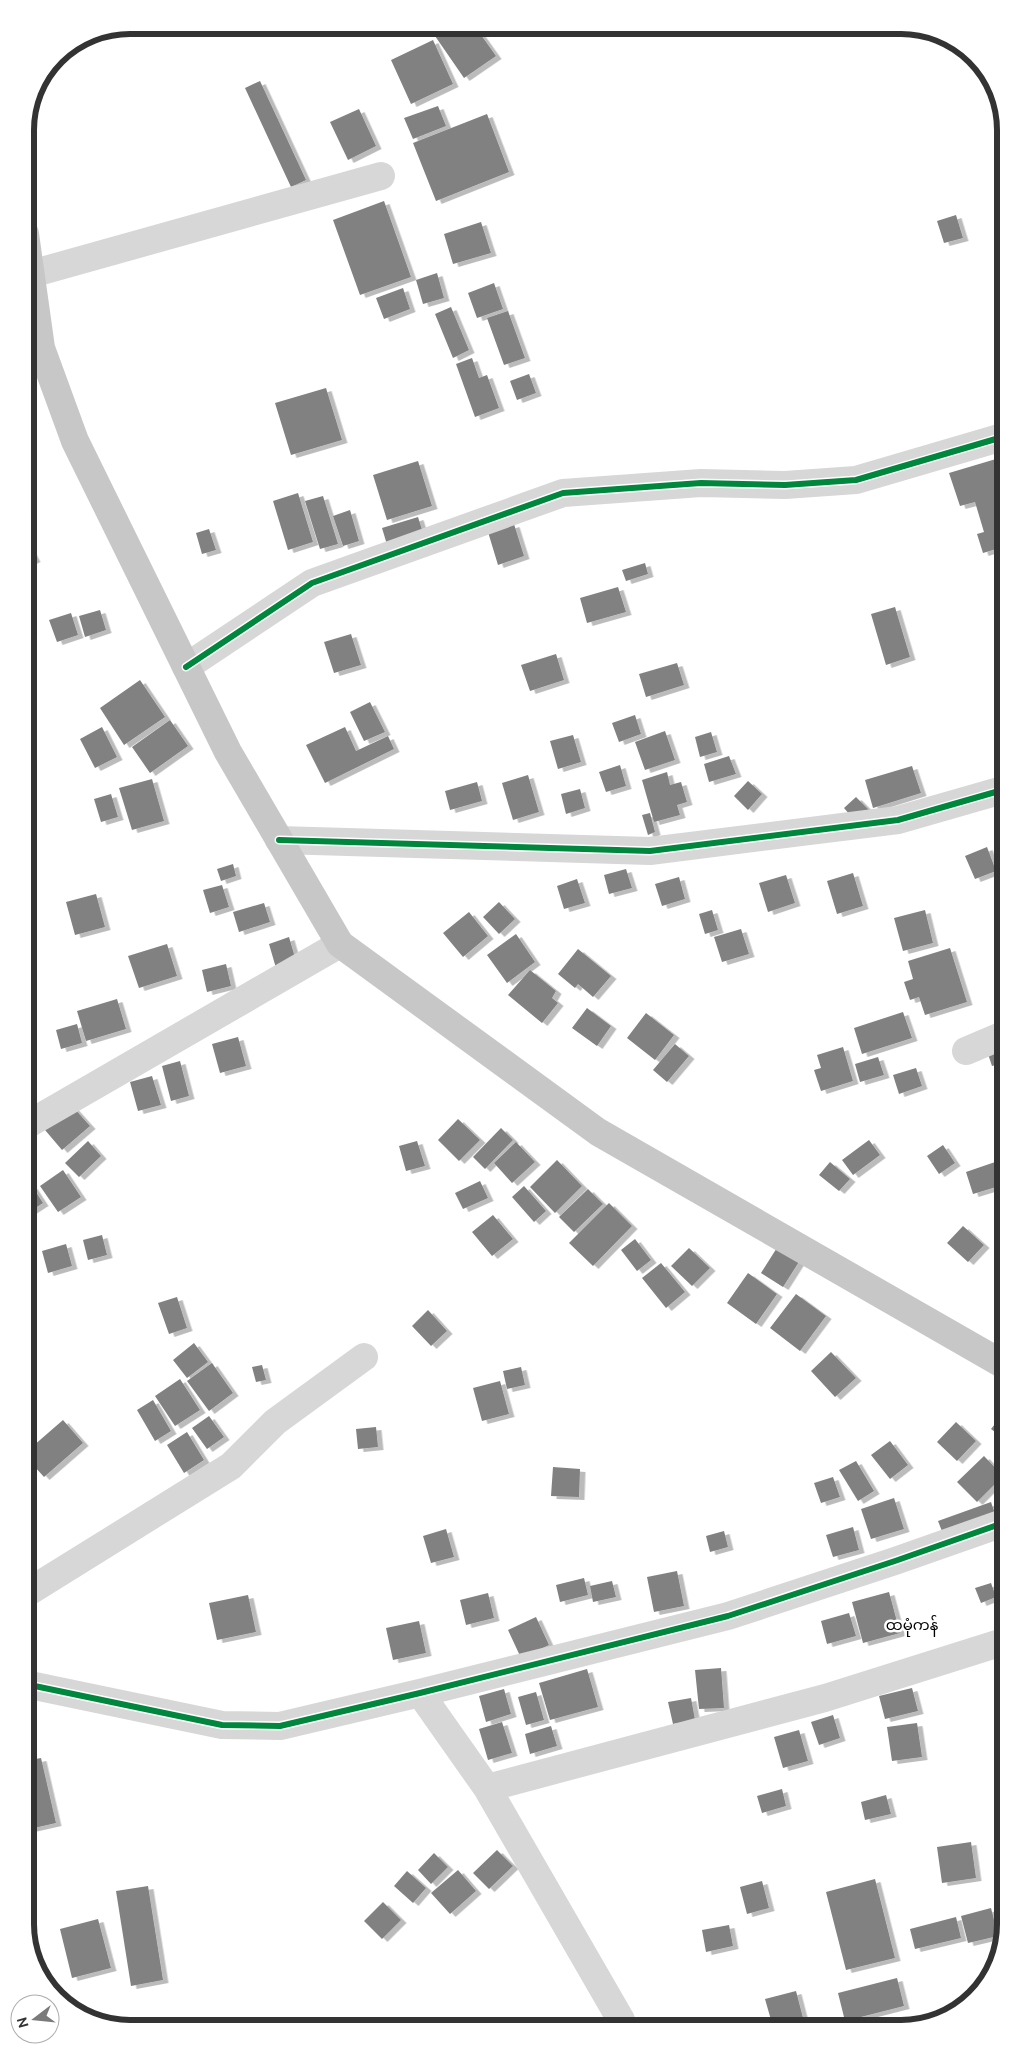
<svg xmlns="http://www.w3.org/2000/svg" width="1031" height="2054" font-family="Ubuntu,'Noto Sans Myanmar',sans-serif">
	<style>
		.building { fill: #818181; filter: url(#shadow) }
		.lines { fill: none; stroke-linecap: round; stroke-linejoin: round }
		.minor { stroke: #d7d7d7; stroke-width: 28 }
		.trunk { stroke: #c7c7c7; stroke-width: 28 }
		.cycleway-casing { stroke: #fff; stroke-width: 9 }
		.cycleway { stroke: #00873e; stroke-width: 6 }
		.labels { text-anchor: middle; dominant-baseline: central; stroke-width: 5; stroke-linejoin: round; paint-order: stroke }
		.quarter-label { font-size: 15px; fill: #000; stroke: #fff }
		.rim { fill: none; stroke: #333; stroke-width: 6 }
	</style>
	<defs>
		<filter id="shadow"><feDropShadow dx="5.5" dy="3" stdDeviation="0" flood-color="#0004"/></filter>
	</defs>
	<rect width="100%" height="100%" fill="#fff"/>
	<!-- building -->
	<path class="building" d="M 450,25 L 474,25 L 496,56 L 464,78 L 435,36 Z
		M 433,40 L 453,84 L 411,104 L 391,60 Z
		M 260,81 L 306,180 L 291,187 L 245,88 Z
		M 438,106 L 446,126 L 413,139 L 404,118 Z
		M 359,109 L 376,146 L 348,160 L 330,122 Z
		M 487,114 L 509,172 L 436,201 L 413,143 Z
		M 384,201 L 411,277 L 360,295 L 333,220 Z
		M 956,215 L 963,238 L 944,243 L 937,221 Z
		M 481,222 L 491,253 L 453,264 L 444,234 Z
		M 437,273 L 444,298 L 423,304 L 416,280 Z
		M 494,283 L 503,309 L 477,318 L 468,293 Z
		M 1006,286 L 1006,302 L 999,305 L 994,290 Z
		M 403,288 L 410,309 L 384,319 L 376,298 Z
		M 451,307 L 469,350 L 453,358 L 435,314 Z
		M 508,311 L 525,358 L 504,365 L 487,318 Z
		M 472,358 L 479,378 L 487,375 L 499,408 L 475,417 L 456,364 Z
		M 1006,359 L 1006,403 L 994,363 Z
		M 529,374 L 536,393 L 517,400 L 510,381 Z
		M 326,388 L 342,440 L 291,455 L 275,403 Z
		M 1006,456 L 1006,546 L 983,553 L 977,534 L 984,532 L 975,502 L 960,506 L 949,473 Z
		M 418,461 L 432,506 L 387,520 L 373,475 Z
		M 298,493 L 313,542 L 288,550 L 273,501 Z
		M 323,496 L 338,544 L 320,549 L 305,501 Z
		M 350,510 L 359,541 L 343,546 L 333,516 Z
		M 418,517 L 424,536 L 388,548 L 382,528 Z
		M 514,524 L 524,556 L 498,565 L 488,532 Z
		M 209,529 L 216,550 L 202,554 L 196,533 Z
		M 25,540 L 35,559 L 25,564 Z
		M 645,563 L 648,574 L 626,581 L 622,570 Z
		M 618,587 L 626,612 L 587,623 L 580,598 Z
		M 895,607 L 910,657 L 886,665 L 871,614 Z
		M 100,610 L 106,630 L 85,637 L 79,616 Z
		M 71,613 L 78,635 L 57,642 L 49,620 Z
		M 351,634 L 361,665 L 334,673 L 324,642 Z
		M 556,654 L 564,680 L 530,691 L 521,665 Z
		M 677,663 L 684,685 L 646,697 L 639,674 Z
		M 140,680 L 165,717 L 124,745 L 100,708 Z
		M 370,702 L 385,732 L 364,741 L 350,712 Z
		M 635,715 L 641,734 L 619,742 L 612,723 Z
		M 170,720 L 188,746 L 150,773 L 132,747 Z
		M 102,727 L 117,757 L 95,768 L 80,739 Z
		M 345,727 L 356,751 L 388,736 L 394,749 L 325,783 L 306,745 Z
		M 665,731 L 675,760 L 645,770 L 635,742 Z
		M 711,732 L 717,752 L 700,757 L 695,737 Z
		M 573,735 L 581,762 L 558,769 L 550,741 Z
		M 729,756 L 736,774 L 709,782 L 704,764 Z
		M 620,765 L 626,786 L 606,792 L 599,772 Z
		M 912,766 L 921,793 L 873,808 L 865,780 Z
		M 667,772 L 670,785 L 681,782 L 687,802 L 677,805 L 680,815 L 654,822 L 642,780 Z
		M 528,775 L 539,812 L 513,820 L 502,783 Z
		M 152,779 L 164,821 L 132,830 L 119,788 Z
		M 748,781 L 762,794 L 748,810 L 734,796 Z
		M 477,782 L 482,801 L 450,810 L 445,791 Z
		M 580,789 L 585,808 L 566,814 L 561,794 Z
		M 111,794 L 118,817 L 101,822 L 94,799 Z
		M 856,797 L 869,810 L 856,822 L 844,808 Z
		M 650,813 L 655,832 L 648,835 L 642,815 Z
		M 987,847 L 996,871 L 975,879 L 965,856 Z
		M 233,864 L 236,876 L 221,881 L 217,869 Z
		M 626,869 L 632,888 L 609,894 L 604,875 Z
		M 853,873 L 863,906 L 837,914 L 827,881 Z
		M 786,875 L 795,903 L 768,912 L 759,883 Z
		M 679,877 L 685,899 L 662,906 L 655,884 Z
		M 577,879 L 585,903 L 564,909 L 557,886 Z
		M 222,885 L 229,907 L 210,913 L 203,890 Z
		M 96,894 L 105,927 L 75,935 L 66,902 Z
		M 499,902 L 515,919 L 499,934 L 483,917 Z
		M 264,903 L 270,922 L 239,932 L 233,912 Z
		M 712,910 L 718,930 L 705,934 L 699,914 Z
		M 925,910 L 933,943 L 903,951 L 894,918 Z
		M 469,912 L 488,936 L 463,957 L 443,933 Z
		M 741,929 L 749,954 L 722,962 L 714,937 Z
		M 516,934 L 535,962 L 507,983 L 487,955 Z
		M 289,937 L 296,961 L 276,968 L 269,944 Z
		M 167,944 L 177,976 L 139,988 L 128,956 Z
		M 950,948 L 967,1002 L 925,1015 L 919,997 L 910,1000 L 904,982 L 913,979 L 908,961 Z
		M 578,949 L 611,976 L 593,997 L 578,984 L 575,988 L 558,974 Z
		M 226,964 L 231,986 L 207,992 L 202,970 Z
		M 530,970 L 556,991 L 552,998 L 558,1003 L 542,1023 L 508,995 Z
		M 117,999 L 126,1029 L 86,1041 L 77,1011 Z
		M 587,1008 L 611,1026 L 597,1046 L 572,1028 Z
		M 903,1012 L 912,1038 L 862,1054 L 854,1028 Z
		M 646,1013 L 674,1035 L 655,1060 L 627,1038 Z
		M 77,1024 L 82,1043 L 61,1049 L 56,1030 Z
		M 238,1037 L 246,1066 L 220,1073 L 212,1044 Z
		M 1006,1041 L 1006,1062 L 992,1066 L 986,1048 Z
		M 675,1044 L 689,1056 L 667,1082 L 653,1070 Z
		M 843,1047 L 853,1081 L 821,1091 L 814,1070 L 821,1068 L 817,1055 Z
		M 878,1057 L 884,1075 L 860,1082 L 855,1064 Z
		M 180,1061 L 189,1096 L 171,1101 L 162,1066 Z
		M 916,1068 L 922,1086 L 899,1094 L 893,1075 Z
		M 152,1076 L 161,1105 L 138,1111 L 130,1082 Z
		M 73,1107 L 90,1126 L 62,1150 L 45,1130 Z
		M 458,1119 L 480,1140 L 459,1161 L 438,1140 Z
		M 501,1128 L 513,1140 L 485,1169 L 473,1157 Z
		M 869,1140 L 880,1155 L 853,1175 L 842,1160 Z
		M 88,1141 L 101,1156 L 79,1177 L 65,1163 Z
		M 417,1141 L 425,1166 L 406,1171 L 399,1146 Z
		M 516,1142 L 535,1162 L 512,1183 L 494,1163 Z
		M 943,1145 L 955,1163 L 939,1174 L 927,1156 Z
		M 557,1160 L 582,1186 L 555,1213 L 530,1187 Z
		M 998,1161 L 1006,1184 L 973,1194 L 966,1172 Z
		M 830,1162 L 850,1179 L 839,1191 L 819,1175 Z
		M 63,1170 L 81,1197 L 58,1212 L 40,1186 Z
		M 480,1181 L 488,1198 L 463,1209 L 455,1193 Z
		M 32,1186 L 43,1203 L 26,1214 L 25,1190 Z
		M 524,1186 L 546,1211 L 534,1222 L 512,1197 Z
		M 588,1189 L 603,1204 L 574,1232 L 559,1217 Z
		M 609,1203 L 632,1226 L 593,1266 L 569,1243 Z
		M 493,1215 L 513,1239 L 492,1256 L 472,1232 Z
		M 963,1226 L 984,1245 L 968,1262 L 947,1243 Z
		M 102,1235 L 107,1255 L 88,1260 L 83,1240 Z
		M 635,1239 L 651,1260 L 637,1271 L 621,1250 Z
		M 1006,1240 L 1006,1268 L 995,1262 Z
		M 780,1243 L 802,1257 L 783,1287 L 761,1273 Z
		M 66,1244 L 72,1266 L 48,1273 L 42,1251 Z
		M 689,1248 L 710,1268 L 692,1286 L 671,1266 Z
		M 661,1263 L 685,1292 L 666,1308 L 642,1278 Z
		M 748,1273 L 777,1294 L 756,1324 L 727,1303 Z
		M 796,1294 L 826,1316 L 800,1351 L 770,1328 Z
		M 177,1297 L 187,1328 L 169,1334 L 158,1303 Z
		M 428,1310 L 447,1331 L 431,1346 L 412,1326 Z
		M 194,1343 L 208,1362 L 187,1378 L 173,1360 Z
		M 831,1352 L 856,1378 L 835,1397 L 811,1371 Z
		M 212,1363 L 233,1393 L 209,1411 L 187,1381 Z
		M 262,1365 L 266,1380 L 256,1382 L 252,1367 Z
		M 521,1367 L 525,1385 L 507,1389 L 503,1371 Z
		M 180,1379 L 200,1410 L 175,1426 L 155,1396 Z
		M 500,1381 L 509,1414 L 482,1421 L 473,1388 Z
		M 153,1400 L 171,1431 L 155,1441 L 137,1410 Z
		M 1006,1410 L 1006,1434 L 1003,1438 L 991,1429 Z
		M 209,1416 L 224,1437 L 207,1449 L 192,1428 Z
		M 63,1420 L 83,1443 L 44,1477 L 25,1456 L 25,1453 Z
		M 956,1422 L 976,1441 L 957,1461 L 937,1442 Z
		M 376,1427 L 378,1447 L 358,1449 L 356,1429 Z
		M 187,1432 L 204,1460 L 184,1473 L 167,1445 Z
		M 890,1441 L 908,1465 L 890,1479 L 871,1455 Z
		M 1006,1447 L 1006,1473 L 994,1463 Z
		M 984,1456 L 1003,1476 L 977,1502 L 957,1482 Z
		M 856,1461 L 874,1491 L 858,1501 L 839,1470 Z
		M 553,1467 L 580,1469 L 579,1497 L 551,1496 Z
		M 833,1477 L 840,1497 L 821,1503 L 814,1483 Z
		M 894,1498 L 904,1529 L 871,1539 L 861,1509 Z
		M 991,1502 L 997,1520 L 945,1539 L 938,1521 Z
		M 853,1527 L 859,1550 L 833,1557 L 826,1535 Z
		M 446,1529 L 454,1557 L 431,1563 L 423,1536 Z
		M 724,1531 L 728,1547 L 710,1552 L 706,1536 Z
		M 677,1571 L 684,1606 L 654,1612 L 647,1577 Z
		M 584,1578 L 588,1595 L 560,1602 L 556,1585 Z
		M 612,1581 L 616,1597 L 593,1602 L 590,1586 Z
		M 991,1583 L 996,1597 L 981,1603 L 975,1588 Z
		M 889,1592 L 900,1633 L 863,1643 L 852,1602 Z
		M 488,1593 L 494,1618 L 466,1625 L 460,1600 Z
		M 248,1595 L 256,1632 L 217,1640 L 209,1603 Z
		M 849,1613 L 856,1636 L 827,1644 L 821,1621 Z
		M 536,1617 L 549,1645 L 521,1658 L 508,1630 Z
		M 419,1621 L 426,1653 L 393,1660 L 386,1628 Z
		M 721,1668 L 724,1708 L 699,1709 L 695,1670 Z
		M 587,1669 L 598,1707 L 550,1720 L 539,1683 Z
		M 912,1688 L 918,1711 L 885,1719 L 879,1696 Z
		M 504,1689 L 511,1714 L 486,1722 L 479,1696 Z
		M 536,1692 L 544,1720 L 526,1725 L 518,1697 Z
		M 691,1698 L 695,1720 L 673,1724 L 668,1702 Z
		M 833,1715 L 840,1738 L 819,1745 L 811,1722 Z
		M 502,1722 L 512,1753 L 488,1760 L 479,1729 Z
		M 917,1723 L 922,1757 L 892,1761 L 887,1727 Z
		M 551,1726 L 557,1746 L 530,1754 L 525,1734 Z
		M 799,1730 L 808,1761 L 783,1768 L 774,1737 Z
		M 41,1758 L 56,1823 L 25,1830 L 25,1761 Z
		M 782,1789 L 786,1806 L 762,1813 L 757,1796 Z
		M 886,1795 L 891,1814 L 865,1820 L 861,1802 Z
		M 971,1842 L 976,1878 L 942,1883 L 937,1847 Z
		M 497,1850 L 513,1866 L 489,1889 L 473,1873 Z
		M 434,1853 L 448,1867 L 431,1884 L 418,1870 Z
		M 458,1870 L 476,1891 L 450,1914 L 431,1893 Z
		M 407,1871 L 426,1888 L 413,1903 L 394,1886 Z
		M 875,1879 L 895,1958 L 846,1970 L 826,1892 Z
		M 762,1881 L 769,1908 L 747,1914 L 740,1887 Z
		M 148,1886 L 163,1980 L 131,1986 L 116,1891 Z
		M 383,1902 L 401,1920 L 382,1939 L 364,1921 Z
		M 991,1908 L 998,1936 L 968,1943 L 961,1916 Z
		M 956,1917 L 961,1938 L 915,1949 L 910,1929 Z
		M 98,1919 L 111,1968 L 72,1978 L 60,1929 Z
		M 729,1925 L 733,1946 L 706,1952 L 702,1930 Z
		M 897,1978 L 904,2006 L 845,2021 L 838,1993 Z
		M 796,1991 L 803,2018 L 773,2027 L 765,1999 Z
		M 679,2022 L 682,2029 L 658,2029 Z"/>
	<g class="lines">
		<!-- minor -->
		<path class="minor" d="M 31,274 L 381,176
			M 186,667 L 312,583 L 563,493 L 701,483 L 785,485 L 856,480 L 1006,436
			M 279,840 L 650,851 L 898,820 L 1006,789
			M 966,1051 L 1006,1034
			M 25,1126 L 340,944
			M 25,1594 L 231,1466 L 275,1422 L 364,1357
			M 25,1684 L 222,1725 L 280,1726 L 420,1693 L 728,1616 L 895,1561 L 1006,1522
			M 420,1693 L 487,1788 L 621,2020 L 623,2029
			M 487,1788 L 825,1698 L 1006,1641"/>
		<!-- trunk -->
		<path class="trunk" d="M 25,234 L 41,348 L 75,441 L 228,752 L 340,944 L 598,1132 L 1006,1366"/>
		<defs>
			<path id="cycleway" d="M 186,667 L 312,583 L 563,493 L 701,483 L 785,485 L 856,480 L 1006,436
				M 279,840 L 650,851 L 898,820 L 1006,789
				M 25,1684 L 222,1725 L 280,1726 L 420,1693 L 728,1616 L 895,1561 L 1006,1522"/>
		</defs>
		<!-- cycleway casing -->
		<use href="#cycleway" class="cycleway-casing"/>
		<!-- cycleway -->
		<use href="#cycleway" class="cycleway"/>
	</g>
	<g class="labels">
		<!-- quarter labels -->
		<g class="quarter-label">
			<text x="912" y="1624">ထမုံကန်</text>
		</g>
	</g>
	<!-- crop -->
	<path d="M0 0H1031V2054H0ZM130 34H901A96 96 0 0 1 997 130V1924A96 96 0 0 1 901 2020H130A96 96 0 0 1 34 1924V130A96 96 0 0 1 130 34Z" fill="#fff" fill-rule="evenodd"/>
	<path class="rim" d="M130 34H901A96 96 0 0 1 997 130V1924A96 96 0 0 1 901 2020H130A96 96 0 0 1 34 1924V130A96 96 0 0 1 130 34Z"/>
	<!-- north arrow -->
	<g transform="translate(35 2019) rotate(254)"><circle r="24" fill="#ffffff" stroke="#adadad"/>
	<path d="M0-4L9 19L0 12L-9 19Z" fill="#7a7a7a"/>
	<text y="-8" font-size="14" font-weight="bold" text-anchor="middle" fill="#333333">N</text>
	</g>
</svg>
